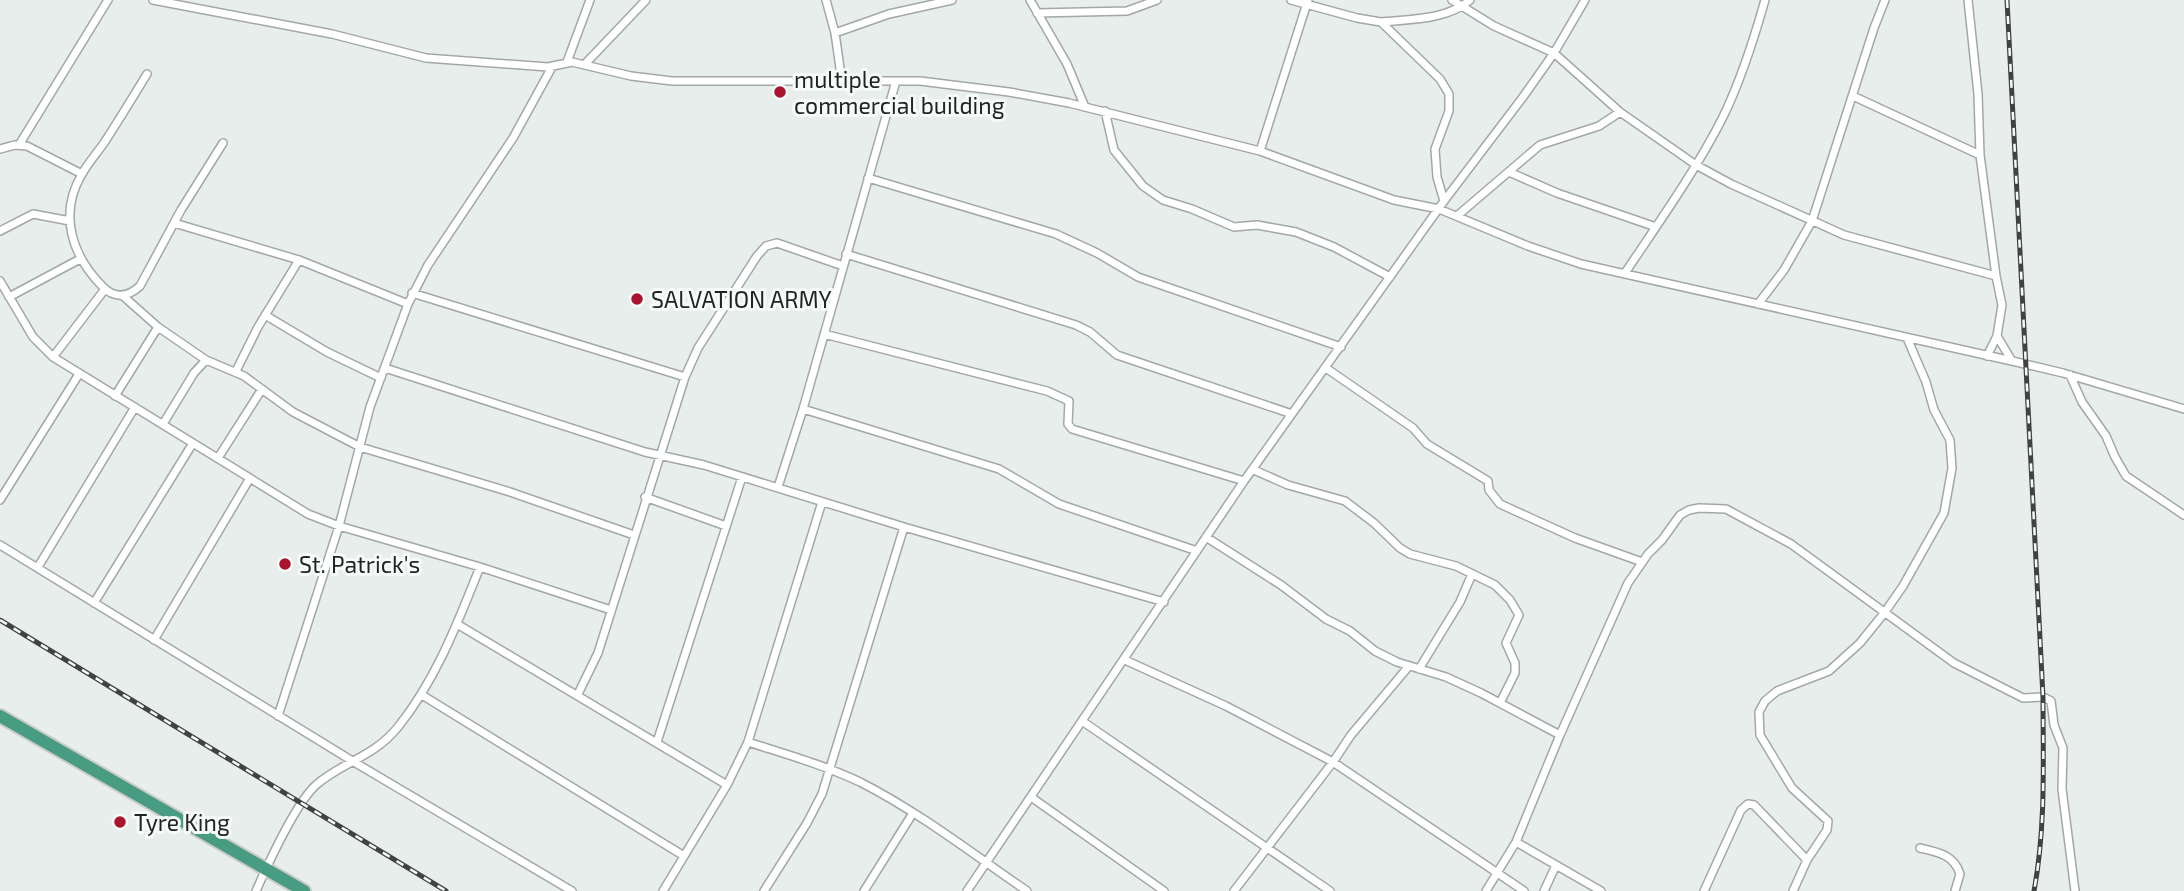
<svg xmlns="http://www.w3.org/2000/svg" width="2184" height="891" font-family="'Exo 2',sans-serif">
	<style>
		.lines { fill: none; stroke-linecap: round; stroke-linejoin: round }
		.street-casing { stroke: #a3a8a6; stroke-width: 10 }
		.highway-casing { stroke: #cacaca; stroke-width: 16 }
		.street { stroke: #fff; stroke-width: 7 }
		.highway { stroke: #489c81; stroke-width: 12 }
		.rail-casing { stroke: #404342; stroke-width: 5 }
		.rail { stroke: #f6fbf9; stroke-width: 2.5; stroke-dasharray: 8; stroke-linecap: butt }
		.poi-dot { fill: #aa142f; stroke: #f6fbf9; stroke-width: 2.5 }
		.labels { text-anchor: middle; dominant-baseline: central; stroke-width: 6; stroke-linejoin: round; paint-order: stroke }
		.poi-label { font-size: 23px; fill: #212423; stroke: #f6fbf9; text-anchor: start }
	</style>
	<rect width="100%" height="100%" fill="#e8eeec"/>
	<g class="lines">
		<defs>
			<path id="street" d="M 153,0 L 332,34 L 426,58 L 548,67 L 572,62 L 631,76 L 672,81 L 920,81 L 1009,92 L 1069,103 L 1260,151 L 1394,200 L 1439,209 L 1528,246 L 1581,264 L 2012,361 L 2063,373 L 2184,409
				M 826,0 L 835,33 L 842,82
				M 1030,0 L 1067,64 L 1085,107
				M 1291,0 L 1357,18 L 1381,22 L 1440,79 L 1449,94 L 1449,111 L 1435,149 L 1437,177 L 1444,201
				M 1452,0 L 1494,26 L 1554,53 L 1620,112 L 1696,165 L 1731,184 L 1844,235 L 1996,276
				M 1968,0 L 1978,94 L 1980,155 L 1996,276 L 2002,305 L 1997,336 L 1987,356
				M 1037,13 L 1127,11 L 1157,0
				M 1381,22 C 1410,19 1447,20 1470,0
				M 835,33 L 889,14 L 952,0
				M 567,62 L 590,0
				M 585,64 L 646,0
				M 147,74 C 133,97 119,120 104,143 C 97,153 88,163 82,174 C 58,214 72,256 103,287 C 115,299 128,297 140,286 L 181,210 L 223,143
				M 1853,96 L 1980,155
				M 1105,111 L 1114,150 L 1143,186 L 1163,200 L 1192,209 L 1234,227 L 1257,225 L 1296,232 L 1334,247 L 1390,277
				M 19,145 L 108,0
				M 0,149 L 15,145 L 27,146 L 82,174
				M 1260,151 L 1308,0
				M 1509,172 L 1557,193 L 1656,227
				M 868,178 L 1056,234 L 1097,253 L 1138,277 L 1341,347
				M 1457,216 L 1540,145 L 1599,126 L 1620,112
				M 174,223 L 299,260 L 408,304
				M 0,231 L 33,214 L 70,221
				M 846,254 L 1076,325 L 1090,332 L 1117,355 L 1292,414
				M 1625,273 C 1659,222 1695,172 1723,117 C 1741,80 1754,39 1765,0
				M 0,281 L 33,337 L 53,357 L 308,514 L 339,526 L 480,567 L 611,610
				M 412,293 L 685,377
				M 123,296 L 158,327 L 206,360
				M 9,297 L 80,259
				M 1758,304 L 1784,270 L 1812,221 L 1874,28 L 1885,0
				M 265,315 L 327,352 L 381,378
				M 824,334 L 1047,391 L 1069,401 L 1068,424 L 1072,429 L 1244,481
				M 1997,336 L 2012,361
				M 53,357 L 105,289
				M 385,368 L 645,452 L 704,465 L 904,527 L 822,794 L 807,823 L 764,891
				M 1326,368 L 1413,428 L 1427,444 L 1488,481 L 1489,490 L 1500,504 L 1575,538 L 1642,562
				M 236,371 L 258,327 L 299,260
				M 2070,375 L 2082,402 L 2106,436 L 2115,457 L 2126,476 L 2184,515
				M 115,396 L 158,327
				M 803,409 L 999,469 L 1059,504 L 1197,551
				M 163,424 L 194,373 L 206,360 L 244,376 L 293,412 L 360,447 L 510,492 L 634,535
				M 218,458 L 262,389
				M 1254,470 L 1288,485 L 1345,501 L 1374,523 L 1400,548 L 1410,554 L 1456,566 L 1495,585 L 1510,600 L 1519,615 L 1506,643 L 1515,663 L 1515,673 L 1500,703
				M 778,487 L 803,409 L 896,81
				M 645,497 L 726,526
				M 0,500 L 79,374
				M 904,527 L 1164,602
				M 1206,537 L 1281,585 L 1326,619 L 1350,631 L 1375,651 L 1397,662 L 1446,677 L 1481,693 L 1560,735
				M 0,545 L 354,762 L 572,891
				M 38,567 L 135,407
				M 94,603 L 193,443
				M 457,624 L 727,785
				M 154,640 L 250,478
				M 1125,660 L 1226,706 L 1333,762 L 1524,891
				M 1419,669 L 1460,602 L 1472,574
				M 578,694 L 598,653 L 685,377 L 698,348 L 757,256 L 766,246 L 777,243 L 843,266
				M 422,695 L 684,856
				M 278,716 L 339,526 L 370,407 L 408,304 L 428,265 L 513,138 L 552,67
				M 1082,721 L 1330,891
				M 657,742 L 742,477
				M 748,742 C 785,754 824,765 860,782 C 919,812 973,854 1027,891
				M 1031,797 L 1164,891
				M 1516,842 L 1560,735 L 1628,583 L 1648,554 L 1662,540 L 1680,515 L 1689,510 L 1699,508 L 1726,509 L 1791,544 L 1954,663 L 2023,698 L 2043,697 L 2051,701 L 2054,725 L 2063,748 L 2062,789 L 2075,891
				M 1920,848 C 1938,852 1954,855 1960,874 L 1955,891
				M 1807,860 L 1827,830 L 1828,821 L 1792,788 L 1760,735 L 1759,712 L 1765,701 L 1777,691 L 1829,671 L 1860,643 L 1885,612 L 1903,586 L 1944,513 L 1952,468 L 1950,440 L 1934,410 L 1926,382 L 1907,338
				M 256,891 C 268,864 295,804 316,785 C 342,762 374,757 398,727 C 436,680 458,622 480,567
				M 663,891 L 727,785 L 748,742 L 822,502
				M 864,891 L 913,813
				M 967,891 L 1244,481 L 1444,201 L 1523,97 L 1554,53 L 1585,0
				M 1234,891 L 1333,762 L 1351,735 L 1409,666
				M 1486,891 L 1516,842 L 1601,891
				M 1544,891 L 1556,865
				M 1704,891 L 1741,810 L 1748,804 L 1754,805 L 1807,860 L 1793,891"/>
			<path id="highway" d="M 0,716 L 304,891"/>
		</defs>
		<!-- street casing -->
		<use href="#street" class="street-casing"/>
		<!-- highway casing -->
		<use href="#highway" class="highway-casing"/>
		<!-- street -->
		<use href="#street" class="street"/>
		<!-- highway -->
		<use href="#highway" class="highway"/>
		<defs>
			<path id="rail" d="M 2007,0 L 2043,697 C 2043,761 2046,827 2034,891
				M 0,620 L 446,891"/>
		</defs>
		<!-- rail casing -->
		<use href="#rail" class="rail-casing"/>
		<!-- rail -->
		<use href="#rail" class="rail"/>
	</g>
	<!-- markers -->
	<g class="poi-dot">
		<circle cx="780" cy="92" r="7"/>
		<circle cx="637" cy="299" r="7"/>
		<circle cx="285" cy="564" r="7"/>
		<circle cx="120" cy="822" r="7"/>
	</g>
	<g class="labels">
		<!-- poi labels -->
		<g class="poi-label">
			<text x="794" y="79">multiple<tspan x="794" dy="26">commercial building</tspan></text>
			<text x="651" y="299">SALVATION ARMY</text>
			<text x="299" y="564">St. Patrick's</text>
			<text x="134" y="822">Tyre King</text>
		</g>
	</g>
</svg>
